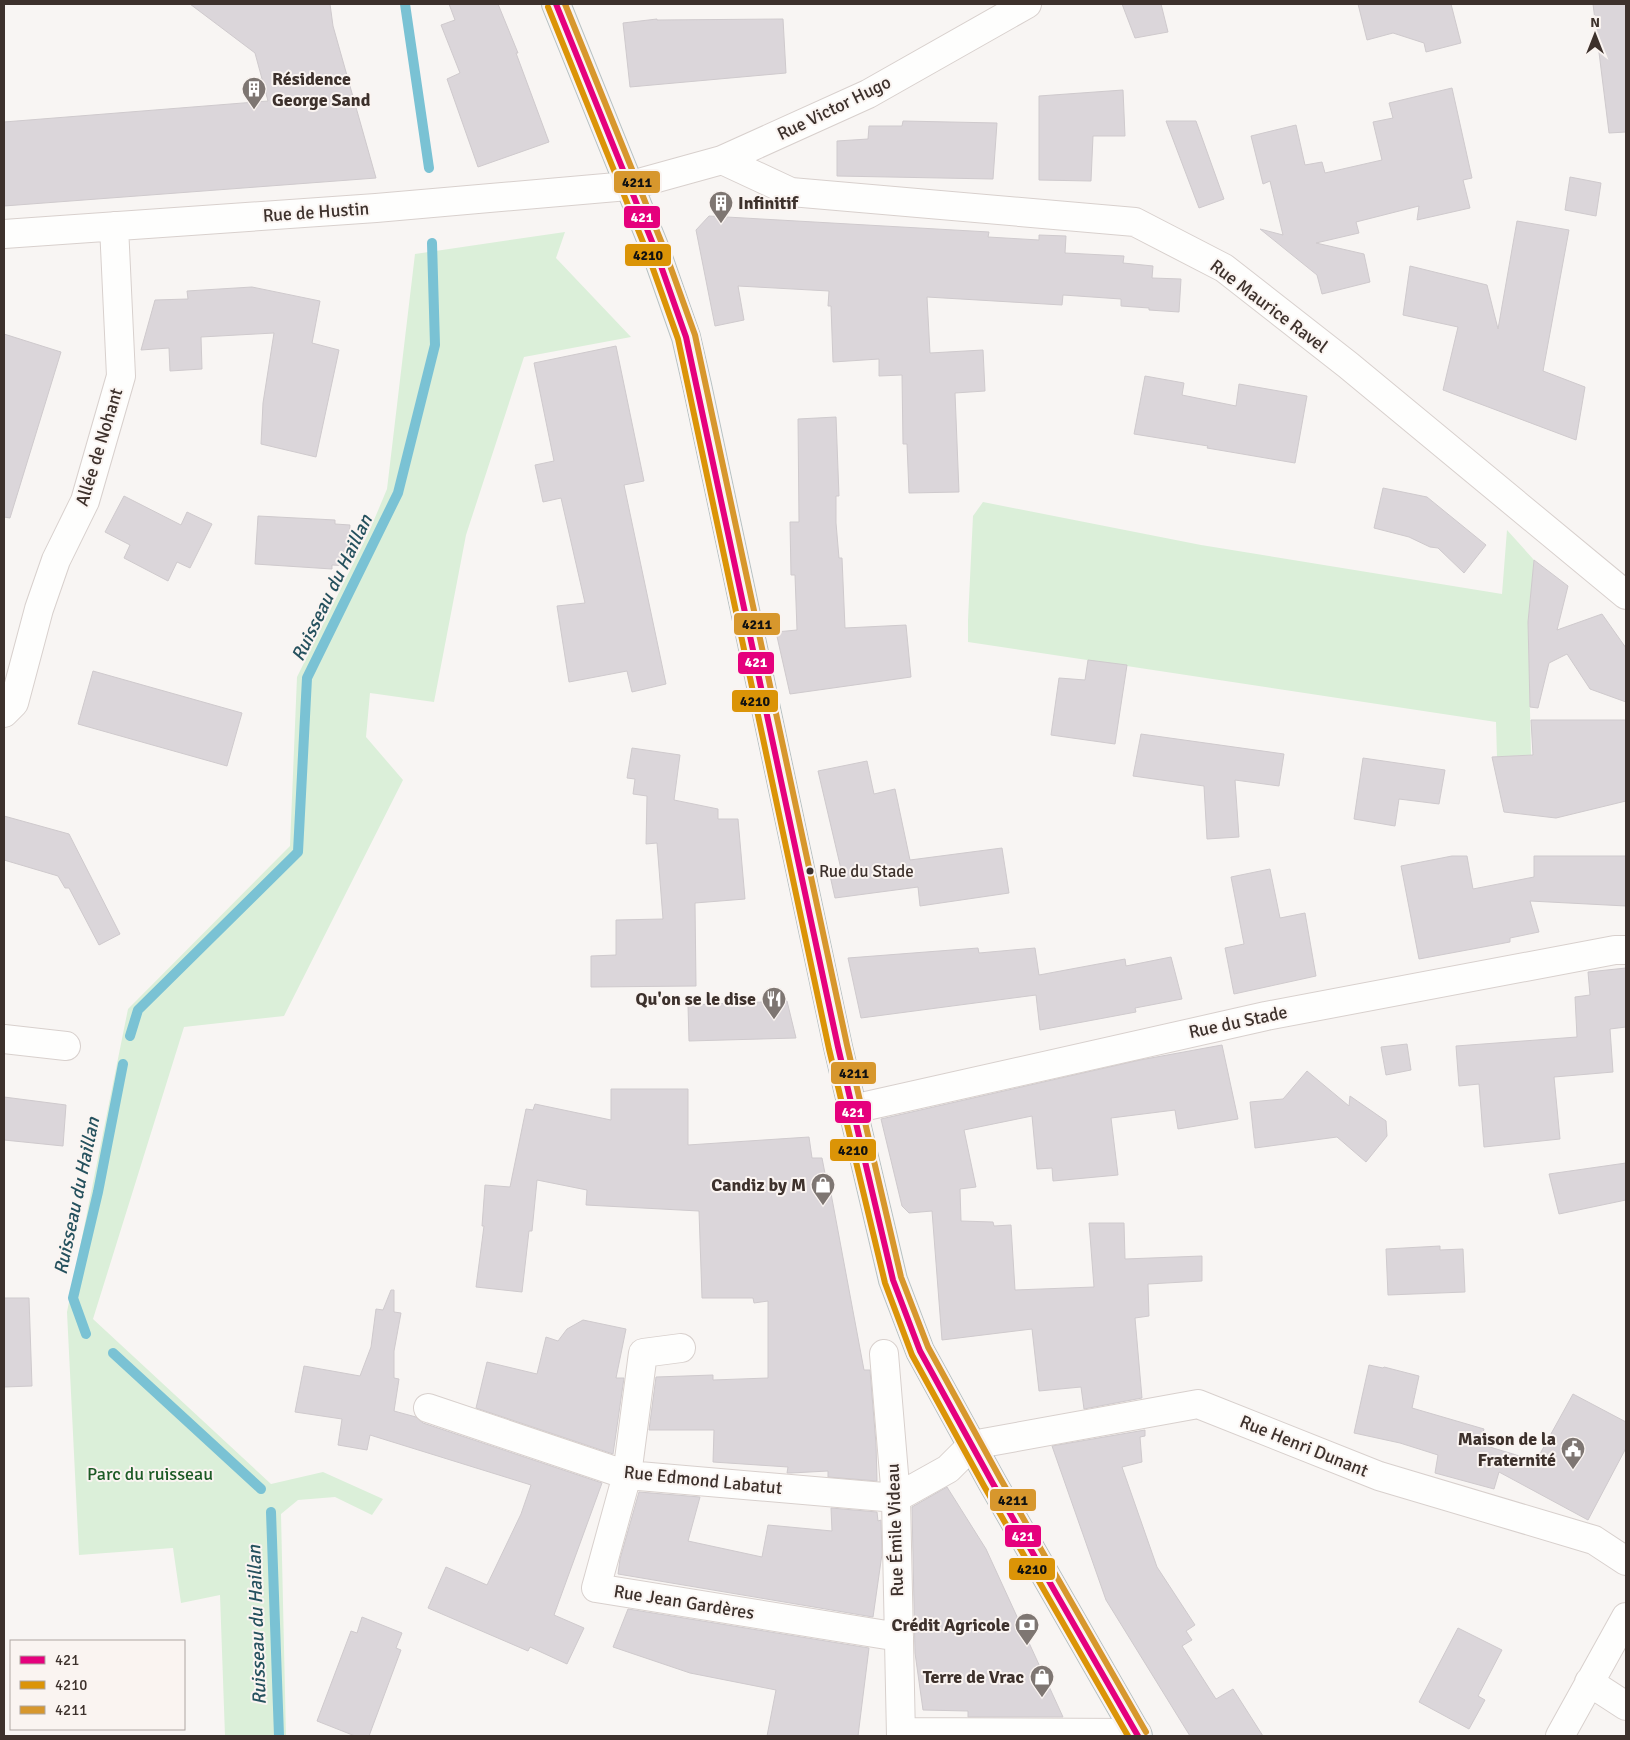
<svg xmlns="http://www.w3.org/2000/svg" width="1630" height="1740" font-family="Signika,sans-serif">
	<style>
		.green { fill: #dbefd9 }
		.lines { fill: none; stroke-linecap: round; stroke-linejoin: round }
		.stream { stroke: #7ac2d4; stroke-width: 10 }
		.building { fill: #dbd6da; stroke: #cfcacd }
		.minor-casing { stroke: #d8d0cd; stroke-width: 30 }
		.major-casing { stroke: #b8c1c2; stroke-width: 30 }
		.minor { stroke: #fefefd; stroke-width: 28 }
		.major { stroke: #edf3f4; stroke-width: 28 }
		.bus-1-casing { stroke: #faf4f1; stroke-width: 10 }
		.bus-2-casing { stroke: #faf4f1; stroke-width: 10 }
		.bus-3-casing { stroke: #faf4f1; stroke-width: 10 }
		.bus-1 { stroke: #e5007d; stroke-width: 6 }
		.bus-2 { stroke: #db9407; stroke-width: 6 }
		.bus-3 { stroke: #d7972d; stroke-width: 6 }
		.bus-dot { fill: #3d312c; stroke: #faf4f1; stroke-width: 2 }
		.labels { text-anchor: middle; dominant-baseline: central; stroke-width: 4; stroke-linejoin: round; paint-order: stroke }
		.bus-label { font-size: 17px; fill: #3d312c; stroke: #faf4f1; text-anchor: start }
		.poi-label { font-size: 18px; font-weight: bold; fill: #3d312c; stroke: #faf4f1; text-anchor: end }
		.street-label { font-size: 18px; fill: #3d312c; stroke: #faf4f1 }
		.park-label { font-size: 18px; fill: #1c5a25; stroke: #faf4f1 }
		.water-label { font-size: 19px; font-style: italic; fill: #25515e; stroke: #faf4f1 }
		.line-badge { stroke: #faf4f1; stroke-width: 2 }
		.badge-label { font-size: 14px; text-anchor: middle; font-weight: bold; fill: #fff }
		.pale-badge-label { font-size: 14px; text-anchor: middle; font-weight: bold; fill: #111 }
	</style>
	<rect width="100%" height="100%" fill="#f8f5f3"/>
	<!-- green -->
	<path class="green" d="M 565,232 L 556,258 L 631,337 L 524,357 L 466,535 L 434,702 L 370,693 L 366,737 L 403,780 L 284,1016 L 184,1027 L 93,1319 L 271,1484 L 323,1472 L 383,1499 L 372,1515 L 335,1497 L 298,1500 L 281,1514 L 286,1736 L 225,1736 L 220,1595 L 181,1603 L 173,1548 L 79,1555 L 67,1312 L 128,1009 L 290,846 L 297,677 L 369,532 L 387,489 L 415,254 Z
		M 983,502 L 1201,545 L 1502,594 L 1507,530 L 1534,560 L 1528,622 L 1531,755 L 1497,757 L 1496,722 L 968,642 L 968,620 L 973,516 Z"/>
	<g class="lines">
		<!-- stream -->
		<path class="stream" d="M 405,4 L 429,168
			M 130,1036 L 138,1010 L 298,852 L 307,678 L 398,493 L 435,345 L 432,243
			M 86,1334 L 73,1298 L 98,1192 L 123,1064
			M 113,1353 L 261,1489
			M 271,1512 L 279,1736"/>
	</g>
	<!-- building -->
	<path class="building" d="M 190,4 L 330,4 L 333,26 L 376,178 L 4,206 L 4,122 L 268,101 L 255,53 Z
		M 449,4 L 498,4 L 518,53 L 516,53 L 549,142 L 478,167 L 447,79 L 460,73 L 441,25 L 455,20 Z
		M 1122,4 L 1161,4 L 1168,32 L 1135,38 Z
		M 1358,4 L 1451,4 L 1461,43 L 1426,52 L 1424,43 L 1393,33 L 1367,40 Z
		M 1593,4 L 1626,4 L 1626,132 L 1609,133 Z
		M 657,19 L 657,20 L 783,19 L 786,73 L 630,87 L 623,23 Z
		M 1452,88 L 1472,178 L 1463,180 L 1470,208 L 1417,220 L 1419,206 L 1356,222 L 1359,233 L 1316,243 L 1364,254 L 1370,282 L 1322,294 L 1317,275 L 1260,229 L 1283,235 L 1270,181 L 1263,184 L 1251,136 L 1296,125 L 1305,165 L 1322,162 L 1325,173 L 1382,160 L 1373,122 L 1393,118 L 1389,103 Z
		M 1123,90 L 1125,136 L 1093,136 L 1091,181 L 1039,180 L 1039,96 Z
		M 903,121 L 997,123 L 993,179 L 837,176 L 837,141 L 868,139 L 869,126 L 902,126 Z
		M 1166,121 L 1196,121 L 1224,199 L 1199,208 Z
		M 1570,177 L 1601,183 L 1596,216 L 1565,210 Z
		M 709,216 L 989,232 L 988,237 L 1039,240 L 1039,235 L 1066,236 L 1065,253 L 1124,256 L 1123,263 L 1153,266 L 1152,278 L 1181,279 L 1179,312 L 1149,310 L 1149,308 L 1121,306 L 1121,299 L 1063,295 L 1062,305 L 927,297 L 930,353 L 983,350 L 985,391 L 955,393 L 959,492 L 909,493 L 907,444 L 903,444 L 902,375 L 879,376 L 879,359 L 833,362 L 831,306 L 828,306 L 829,291 L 738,286 L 744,320 L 715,326 L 696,230 Z
		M 1517,221 L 1569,230 L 1543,371 L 1585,387 L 1576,440 L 1443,390 L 1458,327 L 1403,315 L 1410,266 L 1487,285 L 1498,329 Z
		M 252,287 L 320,301 L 312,343 L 339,350 L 316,457 L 261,444 L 263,403 L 274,333 L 201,337 L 202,369 L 170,371 L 169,348 L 141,350 L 155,300 L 188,299 L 187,291 Z
		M 4,334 L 61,352 L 10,518 L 4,517 Z
		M 616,346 L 644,481 L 624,485 L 666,684 L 632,692 L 627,671 L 569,682 L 557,606 L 585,603 L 561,498 L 543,502 L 535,465 L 554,461 L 534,363 Z
		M 1145,376 L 1184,383 L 1182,395 L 1236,406 L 1239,384 L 1307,396 L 1295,463 L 1207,448 L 1208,446 L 1134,434 Z
		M 836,417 L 839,496 L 836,496 L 836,523 L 839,558 L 842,558 L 845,628 L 906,625 L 911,677 L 790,694 L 776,632 L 797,630 L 795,575 L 791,575 L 790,522 L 799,522 L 798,419 Z
		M 1383,488 L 1427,497 L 1486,545 L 1464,573 L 1438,548 L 1430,547 L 1409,537 L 1374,528 Z
		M 124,496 L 181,525 L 187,512 L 212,524 L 190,568 L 177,562 L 168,581 L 124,558 L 130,545 L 105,532 Z
		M 258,516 L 335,520 L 335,524 L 350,525 L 347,566 L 332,565 L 332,569 L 255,564 Z
		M 1534,560 L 1568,586 L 1557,630 L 1602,614 L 1626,648 L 1626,702 L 1590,689 L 1567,654 L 1549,663 L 1538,708 L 1530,707 L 1528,622 Z
		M 1088,660 L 1127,665 L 1115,744 L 1051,735 L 1059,678 L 1085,680 Z
		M 93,671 L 242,713 L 227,766 L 78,724 Z
		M 1531,720 L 1626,720 L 1626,801 L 1556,818 L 1504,812 L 1492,757 L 1533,755 Z
		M 1141,734 L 1284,754 L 1279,786 L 1235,780 L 1239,837 L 1207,839 L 1204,786 L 1133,776 Z
		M 632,748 L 680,755 L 674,800 L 718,809 L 718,819 L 738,819 L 745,899 L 695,903 L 696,986 L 591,987 L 591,956 L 616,955 L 616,920 L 663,919 L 657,843 L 646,844 L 647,796 L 633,794 L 635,779 L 627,778 Z
		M 1363,758 L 1445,770 L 1439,804 L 1399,799 L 1395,826 L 1354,819 Z
		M 867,761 L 874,794 L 895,789 L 910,860 L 1002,848 L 1009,893 L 920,906 L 918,887 L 835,898 L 829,871 L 841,869 L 818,771 Z
		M 4,816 L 69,834 L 120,934 L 99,945 L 69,888 L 65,888 L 58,876 L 4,860 Z
		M 1452,856 L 1467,856 L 1473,889 L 1534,877 L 1534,856 L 1626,856 L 1626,906 L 1530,901 L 1539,932 L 1510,938 L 1510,942 L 1419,959 L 1401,866 Z
		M 1270,869 L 1280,918 L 1305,913 L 1316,976 L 1234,994 L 1225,948 L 1244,944 L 1231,877 Z
		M 978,948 L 979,953 L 1035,948 L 1039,975 L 1125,959 L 1126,966 L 1171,957 L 1182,999 L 1135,1008 L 1136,1012 L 1040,1030 L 1036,995 L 861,1018 L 848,958 Z
		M 1626,968 L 1626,1027 L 1610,1029 L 1613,1072 L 1554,1077 L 1560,1139 L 1484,1147 L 1479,1084 L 1459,1086 L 1456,1046 L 1577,1037 L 1575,997 L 1590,995 L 1588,972 Z
		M 787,1001 L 796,1038 L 689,1041 L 688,1005 Z
		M 1407,1044 L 1411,1070 L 1386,1075 L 1381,1047 Z
		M 1222,1045 L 1238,1119 L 1178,1129 L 1175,1110 L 1111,1118 L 1118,1175 L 1053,1181 L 1052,1168 L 1037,1169 L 1032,1116 L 964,1130 L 976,1187 L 960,1189 L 961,1221 L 993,1222 L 994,1226 L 1011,1225 L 1015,1290 L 1094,1287 L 1089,1223 L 1124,1223 L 1125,1259 L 1202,1256 L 1202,1281 L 1148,1284 L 1149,1316 L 1135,1318 L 1142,1398 L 1084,1409 L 1081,1387 L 1039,1391 L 1032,1329 L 942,1340 L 932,1211 L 909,1213 L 902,1206 L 881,1119 L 1140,1060 Z
		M 1307,1071 L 1349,1106 L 1350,1096 L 1386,1121 L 1387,1136 L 1366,1162 L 1337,1137 L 1255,1148 L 1250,1102 L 1283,1099 Z
		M 611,1089 L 688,1089 L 688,1145 L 809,1137 L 812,1158 L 822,1158 L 828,1189 L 830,1188 L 864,1370 L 870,1370 L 876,1444 L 877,1481 L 828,1477 L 828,1471 L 791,1473 L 787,1473 L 788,1467 L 713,1462 L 714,1430 L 649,1430 L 656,1377 L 713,1375 L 713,1380 L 768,1378 L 768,1301 L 754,1303 L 753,1298 L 702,1298 L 699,1211 L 586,1205 L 587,1190 L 537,1180 L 532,1231 L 529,1231 L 522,1292 L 476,1287 L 484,1226 L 482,1226 L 485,1185 L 510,1187 L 526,1109 L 533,1110 L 535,1104 L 611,1120 Z
		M 4,1097 L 66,1105 L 63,1146 L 4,1140 Z
		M 1626,1163 L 1626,1200 L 1559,1214 L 1549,1174 Z
		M 1440,1246 L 1440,1250 L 1463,1249 L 1465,1292 L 1388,1295 L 1386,1249 Z
		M 391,1290 L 394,1290 L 394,1312 L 401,1313 L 394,1351 L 394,1378 L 399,1379 L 394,1411 L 416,1417 L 423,1423 L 602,1483 L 554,1615 L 584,1628 L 567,1664 L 530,1647 L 528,1651 L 428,1608 L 446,1567 L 487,1585 L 521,1514 L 531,1485 L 370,1435 L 367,1450 L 338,1445 L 342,1419 L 295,1412 L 304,1366 L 360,1376 L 371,1347 L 376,1309 L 383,1310 Z
		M 4,1298 L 29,1298 L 32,1386 L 4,1387 Z
		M 583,1320 L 626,1329 L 616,1378 L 624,1378 L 613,1454 L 476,1408 L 487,1362 L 537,1374 L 546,1337 L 558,1341 L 567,1329 Z
		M 1369,1365 L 1383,1368 L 1384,1367 L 1419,1376 L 1412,1408 L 1484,1429 L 1480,1444 L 1536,1461 L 1573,1394 L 1626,1422 L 1626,1448 L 1588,1520 L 1499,1472 L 1494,1489 L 1435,1473 L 1438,1455 L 1400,1443 L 1354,1433 Z
		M 1145,1430 L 1145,1436 L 1140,1437 L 1142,1462 L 1122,1467 L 1157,1567 L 1195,1625 L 1186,1631 L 1192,1640 L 1182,1646 L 1216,1699 L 1233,1689 L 1263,1736 L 1190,1736 L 1106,1600 L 1052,1446 Z
		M 947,1487 L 986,1549 L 1063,1717 L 968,1717 L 968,1711 L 923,1710 L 915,1653 L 912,1507 Z
		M 639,1492 L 700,1497 L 688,1541 L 762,1557 L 768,1525 L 832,1531 L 831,1508 L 877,1512 L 878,1521 L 881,1520 L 882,1554 L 873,1617 L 618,1574 L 620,1559 Z
		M 628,1609 L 869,1648 L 858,1736 L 767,1736 L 776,1690 L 690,1673 L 613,1647 Z
		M 362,1617 L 402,1633 L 396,1648 L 401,1650 L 369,1736 L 355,1736 L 317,1721 L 351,1631 L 357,1633 Z
		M 1458,1628 L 1502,1650 L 1478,1696 L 1485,1700 L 1469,1729 L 1419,1702 Z"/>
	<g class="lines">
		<defs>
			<path id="minor" d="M 722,160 L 791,192 L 1135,222 L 1224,268 L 1348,365 L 1626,595
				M 4,234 L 376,208 L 628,186 L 722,160 L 868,94 L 1027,4
				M 4,713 L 14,703 L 39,609 L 56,560 L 85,501 L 121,376 L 114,226
				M 4,1039 L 66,1046
				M 853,1109 L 1266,1016 L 1615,950 L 1626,950
				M 681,1348 L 643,1353 L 627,1475 L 596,1588 L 899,1637
				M 884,1354 L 896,1498 L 901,1736
				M 428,1408 L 627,1475 L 896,1498 L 948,1469 L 972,1445 L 1198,1404 L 1379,1476 L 1594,1540 L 1626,1561
				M 1589,1682 L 1626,1706
				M 901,1732 L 1137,1733
				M 1560,1736 L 1626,1617"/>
			<path id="major" d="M 556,4 L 655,249 L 686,337 L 697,385 L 838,1047 L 893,1280 L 920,1351 L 992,1482 L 1138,1736"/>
		</defs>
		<!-- minor casing -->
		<use href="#minor" class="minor-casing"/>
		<!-- major casing -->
		<use href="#major" class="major-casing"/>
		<!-- minor -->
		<use href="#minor" class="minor"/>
		<!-- major -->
		<use href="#major" class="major"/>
		<defs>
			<path id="bus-1" d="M 556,4 L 655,249 L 686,337 L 838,1047 L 893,1280 L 920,1351 L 992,1482 L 1138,1736"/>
			<path id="bus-2" d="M 548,7 L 647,252 L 678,339 L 829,1049 L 885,1283 L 912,1355 L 984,1486 L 1128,1736"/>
			<path id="bus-3" d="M 565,4 L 663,246 L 695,335 L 847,1045 L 901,1277 L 928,1347 L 1000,1478 L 1146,1732"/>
		</defs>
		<!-- bus-1 casing -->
		<use href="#bus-1" class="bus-1-casing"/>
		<!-- bus-2 casing -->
		<use href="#bus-2" class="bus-2-casing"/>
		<!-- bus-3 casing -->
		<use href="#bus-3" class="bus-3-casing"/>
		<!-- bus-1 -->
		<use href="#bus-1" class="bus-1"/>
		<!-- bus-2 -->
		<use href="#bus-2" class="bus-2"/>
		<!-- bus-3 -->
		<use href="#bus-3" class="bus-3"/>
	</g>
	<!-- icons -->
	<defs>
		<symbol id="building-pin" viewBox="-11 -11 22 30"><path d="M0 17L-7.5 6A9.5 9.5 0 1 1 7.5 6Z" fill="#7e7672" stroke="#faf4f1"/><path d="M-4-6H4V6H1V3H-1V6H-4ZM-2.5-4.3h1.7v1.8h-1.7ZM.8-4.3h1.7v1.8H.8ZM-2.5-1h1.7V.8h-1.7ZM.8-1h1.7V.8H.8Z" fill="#fff"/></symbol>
		<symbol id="restaurant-pin" viewBox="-11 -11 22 30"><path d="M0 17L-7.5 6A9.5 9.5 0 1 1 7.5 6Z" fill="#7e7672" stroke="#faf4f1"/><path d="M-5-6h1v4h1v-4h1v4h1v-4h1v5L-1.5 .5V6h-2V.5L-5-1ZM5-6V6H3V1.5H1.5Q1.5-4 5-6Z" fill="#fff"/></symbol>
		<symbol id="shop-pin" viewBox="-11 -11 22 30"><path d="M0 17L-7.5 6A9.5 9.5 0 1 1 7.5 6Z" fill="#7e7672" stroke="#faf4f1"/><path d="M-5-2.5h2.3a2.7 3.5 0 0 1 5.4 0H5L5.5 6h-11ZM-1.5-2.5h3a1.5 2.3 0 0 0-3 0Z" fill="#fff"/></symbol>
		<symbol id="civic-pin" viewBox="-11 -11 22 30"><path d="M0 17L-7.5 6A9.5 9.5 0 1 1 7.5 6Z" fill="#7e7672" stroke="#faf4f1"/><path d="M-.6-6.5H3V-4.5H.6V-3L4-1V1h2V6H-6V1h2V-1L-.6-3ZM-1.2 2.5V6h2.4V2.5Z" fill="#fff"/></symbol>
		<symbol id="bank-pin" viewBox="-11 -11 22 30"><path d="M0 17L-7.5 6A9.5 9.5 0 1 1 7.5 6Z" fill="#7e7672" stroke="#faf4f1"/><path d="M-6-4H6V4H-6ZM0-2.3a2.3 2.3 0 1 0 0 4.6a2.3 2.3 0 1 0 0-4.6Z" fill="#fff"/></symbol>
	</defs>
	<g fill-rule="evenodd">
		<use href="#building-pin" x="240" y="75" width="28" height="38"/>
		<use href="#building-pin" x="707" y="189" width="28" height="38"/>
		<use href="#restaurant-pin" x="760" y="985" width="28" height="38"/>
		<use href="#shop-pin" x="809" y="1171" width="28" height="38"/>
		<use href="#civic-pin" x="1559" y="1435" width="28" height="38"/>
		<use href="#bank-pin" x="1013" y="1611" width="28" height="38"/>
		<use href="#shop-pin" x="1028" y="1663" width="28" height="38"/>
	</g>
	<!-- markers -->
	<circle class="bus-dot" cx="810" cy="871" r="4.5"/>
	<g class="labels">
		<!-- bus labels -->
		<g class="bus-label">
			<text x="819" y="871">Rue du Stade</text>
		</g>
		<!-- poi labels -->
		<g class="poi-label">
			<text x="272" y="79" text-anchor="start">Résidence<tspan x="272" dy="21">George Sand</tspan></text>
			<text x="738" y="203" text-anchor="start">Infinitif</text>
			<text x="756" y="999">Qu'on se le dise</text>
			<text x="806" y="1185">Candiz by M</text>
			<text x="1556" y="1439">Maison de la<tspan x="1556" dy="21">Fraternité</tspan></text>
			<text x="1010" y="1625">Crédit Agricole</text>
			<text x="1024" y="1677">Terre de Vrac</text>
		</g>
		<!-- street labels -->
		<g class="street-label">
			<text transform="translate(834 108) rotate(-26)">Rue Victor Hugo</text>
			<text transform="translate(316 212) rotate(-4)">Rue de Hustin</text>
			<text transform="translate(1269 306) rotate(37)">Rue Maurice Ravel</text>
			<text transform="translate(99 447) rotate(-73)">Allée de Nohant</text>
			<text transform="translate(1238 1022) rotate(-12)">Rue du Stade</text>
			<text transform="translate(1304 1446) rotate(22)">Rue Henri Dunant</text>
			<text transform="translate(703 1480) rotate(6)">Rue Edmond Labatut</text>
			<text transform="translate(895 1530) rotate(-92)">Rue Émile Videau</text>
			<text transform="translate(684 1602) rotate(9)">Rue Jean Gardères</text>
		</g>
		<!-- park labels -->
		<g class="park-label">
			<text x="150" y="1474">Parc du ruisseau</text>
		</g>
		<!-- water labels -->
		<g class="water-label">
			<text transform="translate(332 588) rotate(-64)">Ruisseau du Haillan</text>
			<text transform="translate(77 1196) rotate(-78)">Ruisseau du Haillan</text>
			<text transform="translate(257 1625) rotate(-92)">Ruisseau du Haillan</text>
		</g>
	</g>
	<g class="line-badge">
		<rect x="613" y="170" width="48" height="24" rx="5" fill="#d7972d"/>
		<rect x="623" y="205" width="38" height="24" rx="5" fill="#e5007d"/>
		<rect x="624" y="243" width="48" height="24" rx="5" fill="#db9407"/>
		<rect x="733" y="612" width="48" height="24" rx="5" fill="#d7972d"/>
		<rect x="737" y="651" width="38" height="24" rx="5" fill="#e5007d"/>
		<rect x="731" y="689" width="48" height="24" rx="5" fill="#db9407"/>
		<rect x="830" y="1061" width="47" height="24" rx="5" fill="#d7972d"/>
		<rect x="834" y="1100" width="38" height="24" rx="5" fill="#e5007d"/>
		<rect x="829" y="1138" width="48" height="24" rx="5" fill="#db9407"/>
		<rect x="989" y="1488" width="48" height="24" rx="5" fill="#d7972d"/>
		<rect x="1004" y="1524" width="38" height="24" rx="5" fill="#e5007d"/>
		<rect x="1008" y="1557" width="48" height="24" rx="5" fill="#db9407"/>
	</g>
	<g class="badge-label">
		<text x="642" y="222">421</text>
		<text x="756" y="667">421</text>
		<text x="853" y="1117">421</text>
		<text x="1023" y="1541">421</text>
	</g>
	<g class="pale-badge-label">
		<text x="637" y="187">4211</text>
		<text x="648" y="260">4210</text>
		<text x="757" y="629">4211</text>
		<text x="755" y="706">4210</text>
		<text x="854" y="1078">4211</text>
		<text x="853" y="1155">4210</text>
		<text x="1013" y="1505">4211</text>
		<text x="1032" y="1574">4210</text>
	</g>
	<!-- border -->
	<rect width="1630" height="1740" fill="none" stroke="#3d312c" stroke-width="10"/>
	<!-- legend -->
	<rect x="10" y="1640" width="175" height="90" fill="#faf4f1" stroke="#aea6a2"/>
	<rect x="20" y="1656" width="25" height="8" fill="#e5007d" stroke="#aea6a2"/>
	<text x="55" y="1665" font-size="15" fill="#3d312c">421</text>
	<rect x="20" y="1681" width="25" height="8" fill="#db9407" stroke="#aea6a2"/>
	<text x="55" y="1690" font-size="15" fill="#3d312c">4210</text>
	<rect x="20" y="1706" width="25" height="8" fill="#d7972d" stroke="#aea6a2"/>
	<text x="55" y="1715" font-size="15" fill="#3d312c">4211</text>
	<!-- north arrow -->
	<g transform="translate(1595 35)" stroke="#faf4f1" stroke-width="4" paint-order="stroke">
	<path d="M0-4L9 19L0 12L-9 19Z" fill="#3d312c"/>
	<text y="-8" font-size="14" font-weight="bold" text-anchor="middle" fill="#3d312c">N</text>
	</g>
</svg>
